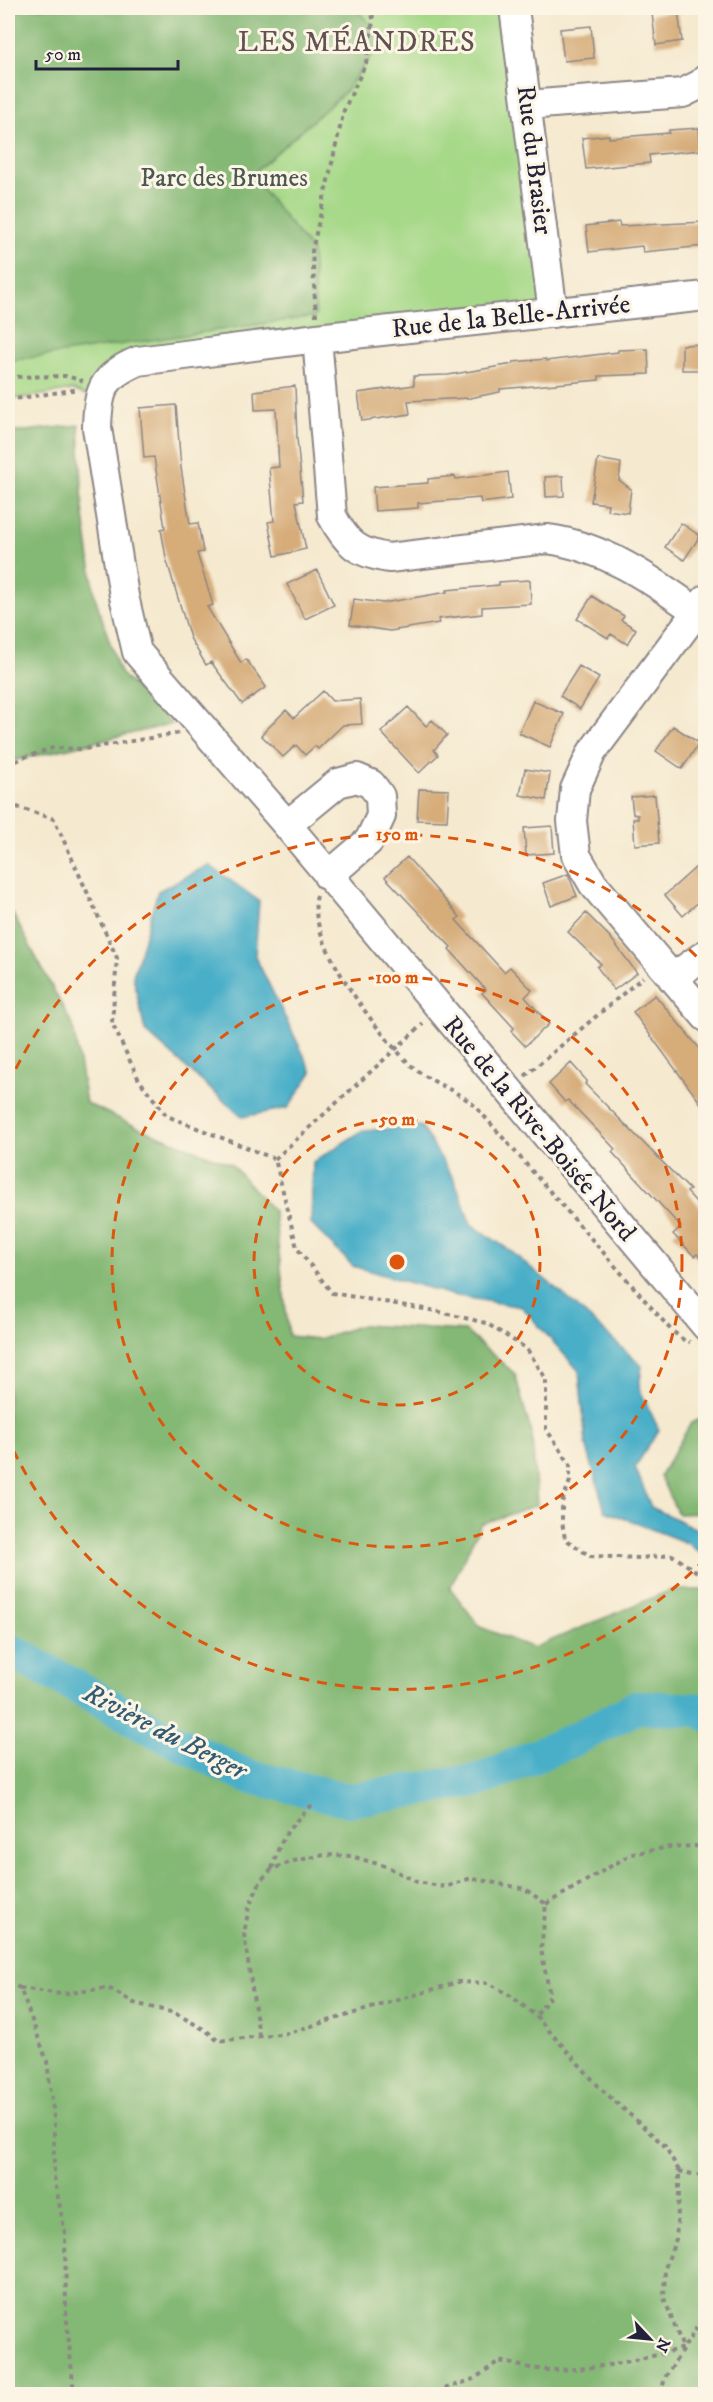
<svg xmlns="http://www.w3.org/2000/svg" width="713" height="2402" font-family="'IM FELL DW Pica',serif">
	<style>
		.green { fill: #a5d887; stroke: #647d61; stroke-width: 1.5 }
		.forest { fill: #84b874; stroke: #536d58; stroke-width: 1.5 }
		.water { fill: #49afc8; stroke: #366882; stroke-width: 1.5 }
		.lines { fill: none; stroke-linecap: round; stroke-linejoin: round }
		.river { stroke: #49afc8; stroke-width: 34 }
		.building { fill: #d6ac79 }
		.minor-casing { stroke: #8c8685; stroke-width: 32 }
		.path { stroke: #8c8685; stroke-width: 4; stroke-dasharray: 4.5 4.5; stroke-linecap: butt }
		.minor { stroke: #fff; stroke-width: 28 }
		.ring { fill: none; stroke: #de560e; stroke-width: 3; stroke-dasharray: 10 8 }
		.labels { text-anchor: middle; dominant-baseline: central; stroke-width: 6; stroke-linejoin: round; paint-order: stroke }
		.street-label { font-size: 26px; fill: #22223b; stroke: #fcf5e5 }
		.park-label { font-size: 26px; fill: #495952; stroke: #fcf5e5 }
		.water-label { font-size: 27px; font-style: italic; fill: #325a73; stroke: #fcf5e5 }
		.quarter-label { font-size: 28px; letter-spacing: 1.5px; fill: #615251; stroke: #fcf5e5 }
		.centre { fill: #de560e; stroke: #fcf5e5; stroke-width: 3 }
		.ring-label { font-size: 18px; text-anchor: middle; font-weight: bold; fill: #de560e; stroke: #fcf5e5; stroke-width: 6; stroke-linejoin: round; paint-order: stroke }
	</style>
	<rect width="100%" height="100%" fill="#fcf5e5"/>
	<filter id="ink" filterUnits="userSpaceOnUse"><feTurbulence type="fractalNoise" baseFrequency=".0167" numOctaves="2"/><feDisplacementMap in="SourceGraphic" scale="12" xChannelSelector="R" yChannelSelector="G"/><feConvolveMatrix kernelMatrix="1 2 1 2 8 2 1 2 1" color-interpolation-filters="sRGB"/></filter>
	<filter id="wash" filterUnits="userSpaceOnUse"><feTurbulence type="fractalNoise" baseFrequency=".008" numOctaves="4" result="noise"/><feDisplacementMap in="SourceGraphic" scale="24" xChannelSelector="R" yChannelSelector="G"/><feGaussianBlur stdDeviation="1.35" result="paint"/><feColorMatrix in="noise" values="0 0 0 0 0 0 0 0 0 0 0 0 0 0 0 0 0 1.4 0 .05"/><feComposite in="paint" operator="in"/></filter>
	<g filter="url(#wash)">
		<rect width="100%" height="100%" fill="#f5e9cf"/>
		<!-- green -->
		<path class="green" d="M 31,8 L 514,8 L 553,313 L 138,361 L 98,400 L 73,390 L 8,400 L 8,25 Z"/>
		<!-- forest -->
		<path class="forest" d="M 8,8 L 355,8 L 384,39 L 345,92 L 251,175 L 312,251 L 316,316 L 8,361 Z
			M 79,425 L 83,508 L 95,597 L 120,673 L 172,724 L 8,762 L 8,433 Z
			M 8,905 L 73,1026 L 86,1103 L 137,1127 L 231,1164 L 274,1212 L 289,1336 L 318,1339 L 362,1325 L 465,1331 L 515,1374 L 532,1436 L 537,1505 L 481,1524 L 450,1588 L 480,1627 L 533,1648 L 671,1590 L 705,1590 L 705,2394 L 8,2394 Z
			M 705,1417 L 705,1513 L 678,1514 L 660,1476 L 691,1423 Z"/>
		<!-- water -->
		<path class="water" d="M 209,865 L 259,901 L 255,956 L 312,1072 L 288,1108 L 242,1117 L 145,1031 L 133,976 L 158,891 Z
			M 421,1126 L 455,1181 L 471,1224 L 512,1252 L 565,1296 L 642,1366 L 639,1388 L 659,1430 L 635,1467 L 651,1507 L 705,1533 L 705,1557 L 687,1543 L 605,1511 L 586,1444 L 579,1371 L 522,1307 L 452,1295 L 353,1266 L 311,1224 L 313,1162 L 362,1131 Z"/>
		<g class="lines">
			<!-- river -->
			<path class="river" d="M 8,1649 L 165,1736 L 247,1776 L 349,1800 L 480,1780 L 577,1738 L 637,1707 L 702,1710 L 706,1714"/>
		</g>
		<g id="blocks">
			<!-- building -->
			<path class="building" d="M 678,11 L 682,41 L 656,45 L 652,14 Z
				M 591,26 L 594,58 L 564,61 L 560,29 Z
				M 699,128 L 701,150 L 649,155 L 650,163 L 586,169 L 582,138 L 609,135 L 609,138 L 669,133 L 669,130 Z
				M 619,222 L 620,226 L 705,222 L 705,246 L 643,252 L 642,246 L 589,252 L 586,226 Z
				M 705,344 L 705,370 L 682,370 L 682,345 Z
				M 648,349 L 649,374 L 599,376 L 599,380 L 500,389 L 500,392 L 470,398 L 408,401 L 410,414 L 362,421 L 358,393 L 414,385 L 414,376 L 448,375 L 513,364 L 513,362 L 546,359 L 546,361 L 618,352 L 618,350 Z
				M 295,386 L 297,438 L 303,501 L 296,502 L 306,549 L 275,556 L 268,522 L 274,521 L 269,468 L 279,467 L 276,409 L 255,410 L 254,391 Z
				M 176,405 L 181,468 L 190,524 L 198,523 L 203,552 L 197,553 L 213,605 L 207,607 L 241,663 L 246,659 L 266,687 L 242,704 L 211,662 L 206,665 L 190,638 L 166,558 L 161,529 L 165,528 L 154,457 L 144,458 L 140,408 Z
				M 598,459 L 621,463 L 619,480 L 631,489 L 628,513 L 607,510 L 608,504 L 591,502 Z
				M 508,472 L 511,499 L 481,503 L 480,498 L 418,503 L 418,508 L 375,511 L 373,487 L 428,483 L 428,479 L 455,476 L 456,479 Z
				M 563,476 L 564,496 L 546,497 L 545,477 Z
				M 681,523 L 700,536 L 684,560 L 665,547 Z
				M 317,570 L 334,605 L 305,619 L 287,584 Z
				M 530,580 L 531,604 L 482,607 L 482,614 L 438,619 L 439,623 L 390,631 L 350,625 L 354,599 L 383,603 L 447,592 L 447,590 L 499,585 L 499,582 Z
				M 592,596 L 624,616 L 621,620 L 636,629 L 627,644 L 611,634 L 608,638 L 577,619 Z
				M 579,666 L 599,678 L 580,709 L 560,696 Z
				M 323,691 L 332,701 L 360,699 L 362,724 L 343,725 L 318,749 L 315,746 L 305,755 L 296,745 L 283,757 L 261,735 L 286,710 L 294,718 Z
				M 533,701 L 564,714 L 550,747 L 519,733 Z
				M 408,707 L 426,726 L 432,720 L 447,735 L 434,750 L 438,755 L 419,773 L 381,732 Z
				M 673,726 L 699,743 L 682,769 L 656,751 Z
				M 525,769 L 550,773 L 546,800 L 520,795 Z
				M 419,789 L 449,790 L 447,821 L 417,820 Z
				M 655,795 L 659,843 L 635,845 L 633,819 L 638,819 L 638,815 L 633,814 L 631,797 Z
				M 552,826 L 554,853 L 526,855 L 524,828 Z
				M 407,857 L 460,917 L 456,920 L 504,972 L 510,967 L 532,990 L 525,997 L 549,1024 L 525,1046 L 511,1031 L 514,1028 L 482,993 L 486,990 L 449,949 L 451,947 L 385,877 Z
				M 705,859 L 705,896 L 683,916 L 665,895 Z
				M 568,874 L 577,896 L 551,906 L 543,883 Z
				M 586,913 L 610,937 L 637,973 L 614,990 L 597,967 L 601,964 L 568,932 Z
				M 655,995 L 705,1055 L 705,1109 L 633,1012 Z
				M 571,1063 L 587,1081 L 585,1084 L 690,1190 L 687,1192 L 705,1212 L 705,1263 L 697,1254 L 694,1256 L 673,1234 L 681,1227 L 612,1152 L 615,1149 L 568,1100 L 565,1102 L 549,1084 Z"/>
		</g>
	</g>
	<g filter="url(#ink)">
		<use href="#blocks" fill-opacity="0" stroke="#8c8685" stroke-width="1.5"/>
		<g class="lines">
			<defs>
				<path id="minor" d="M 514,8 L 553,313
					M 527,105 L 683,93 L 701,84 L 706,79
					M 706,296 L 317,338 L 138,361 C 102,376 98,391 97,428 L 124,596 L 137,652 L 287,825 L 706,1326
					M 317,338 L 332,516 C 347,544 357,553 389,558 L 547,539 C 603,546 651,579 697,612
					M 706,599 L 592,752 L 575,789 L 572,821 L 576,855 L 593,884 L 706,1017
					M 287,825 L 338,783 L 357,778 L 371,784 L 380,796 L 381,816 L 369,841 L 328,876
					M 672,978 L 706,954"/>
			</defs>
			<!-- minor casing -->
			<use href="#minor" class="minor-casing"/>
			<!-- path -->
			<path class="path" d="M 316,316 L 312,251 L 344,110 L 366,63 L 373,21 L 372,8
				M 8,377 L 66,376 L 83,381
				M 8,400 L 79,389
				M 8,766 L 22,758 L 53,748 L 84,749 L 180,733
				M 8,804 L 54,819 L 117,958 L 112,1023 L 139,1080 L 167,1116 L 275,1159 L 297,1248 L 332,1293 L 436,1311 L 486,1323 L 527,1349 L 546,1379 L 546,1429 L 570,1464 L 570,1481 L 562,1502 L 562,1522 L 565,1539 L 590,1556 L 640,1558 L 672,1555 L 706,1578
				M 317,896 C 304,938 383,1041 414,1068 C 433,1084 458,1090 477,1108 L 671,1330 L 685,1341 L 690,1342
				M 525,1076 L 643,977
				M 275,1159 L 423,1024
				M 272,1869 C 281,1836 289,1827 313,1804
				M 546,1904 L 632,1854 L 669,1847 L 695,1846 L 706,1848
				M 8,1983 L 20,1988 L 47,2061 L 54,2117 L 54,2177 L 65,2233 L 66,2311 L 74,2394
				M 20,1988 L 61,1994 L 108,1988 L 134,2003 L 175,2013 L 207,2031 L 218,2041 L 288,2033 L 458,1982 L 488,1983 L 511,1996 L 536,2016 L 601,2089 L 665,2146 L 679,2171 L 679,2194 L 676,2239 L 665,2268 L 664,2298 L 683,2348 C 639,2360 596,2370 549,2370 C 533,2370 515,2364 499,2361 L 474,2379 L 429,2394
				M 259,2036 L 244,1934 L 249,1907 L 261,1880 L 272,1869 L 294,1861 L 324,1855 L 351,1856 L 388,1867 L 417,1882 L 446,1887 L 471,1878 L 525,1889 L 546,1904 L 541,1949 L 550,1996 L 536,2016
				M 679,2171 L 706,2177
				M 660,2394 L 666,2376 L 706,2313"/>
			<!-- minor -->
			<use href="#minor" class="minor"/>
		</g>
	</g>
	<!-- distance rings -->
	<g class="ring">
		<circle cx="397" cy="1262" r="143"/>
		<circle cx="397" cy="1262" r="285"/>
		<path d="M705 1559A428 428 0 0 1 8 1439M8 1085A428 428 0 0 1 705 965"/>
	</g>
	<g class="labels">
		<!-- street labels -->
		<g class="street-label">
			<text transform="translate(534 160) rotate(83)">Rue du Brasier</text>
			<text transform="translate(511 317) rotate(-6)">Rue de la Belle-Arrivée</text>
			<text transform="translate(539 1129) rotate(50)">Rue de la Rive-Boisée Nord</text>
		</g>
		<!-- park labels -->
		<g class="park-label">
			<text x="224" y="178">Parc des Brumes</text>
		</g>
		<!-- water labels -->
		<g class="water-label">
			<text transform="translate(165 1732) rotate(27)">Rivière du Berger</text>
		</g>
		<!-- quarter labels -->
		<g class="quarter-label">
			<text x="357" y="42">LES MÉANDRES</text>
		</g>
	</g>
	<circle cx="397" cy="1262" r="9" class="centre"/>
	<g class="ring-label">
		<text x="397" y="840">150 m</text>
		<text x="397" y="983">100 m</text>
		<text x="397" y="1125">50 m</text>
	</g>
	<!-- margin -->
	<rect width="713" height="2402" fill="none" stroke="#fcf5e5" stroke-width="30"/>
	<!-- north arrow -->
	<g transform="translate(650 2339) rotate(116)" stroke="#fcf5e5" stroke-width="4.5" paint-order="stroke">
	<path d="M0-4.5L10 22L0 15L-10 22Z" fill="#22223b"/>
	<text y="-9" font-size="16" font-weight="bold" text-anchor="middle" fill="#22223b">N</text>
	</g>
	<!-- scale -->
	<path d="M36 60v9h142v-9" fill="none" stroke="#22223b" stroke-width="3"/>
	<text x="45" y="60" font-size="18" fill="#22223b" stroke="#fcf5e5" stroke-width="4.5" paint-order="stroke">50 m</text>
</svg>
